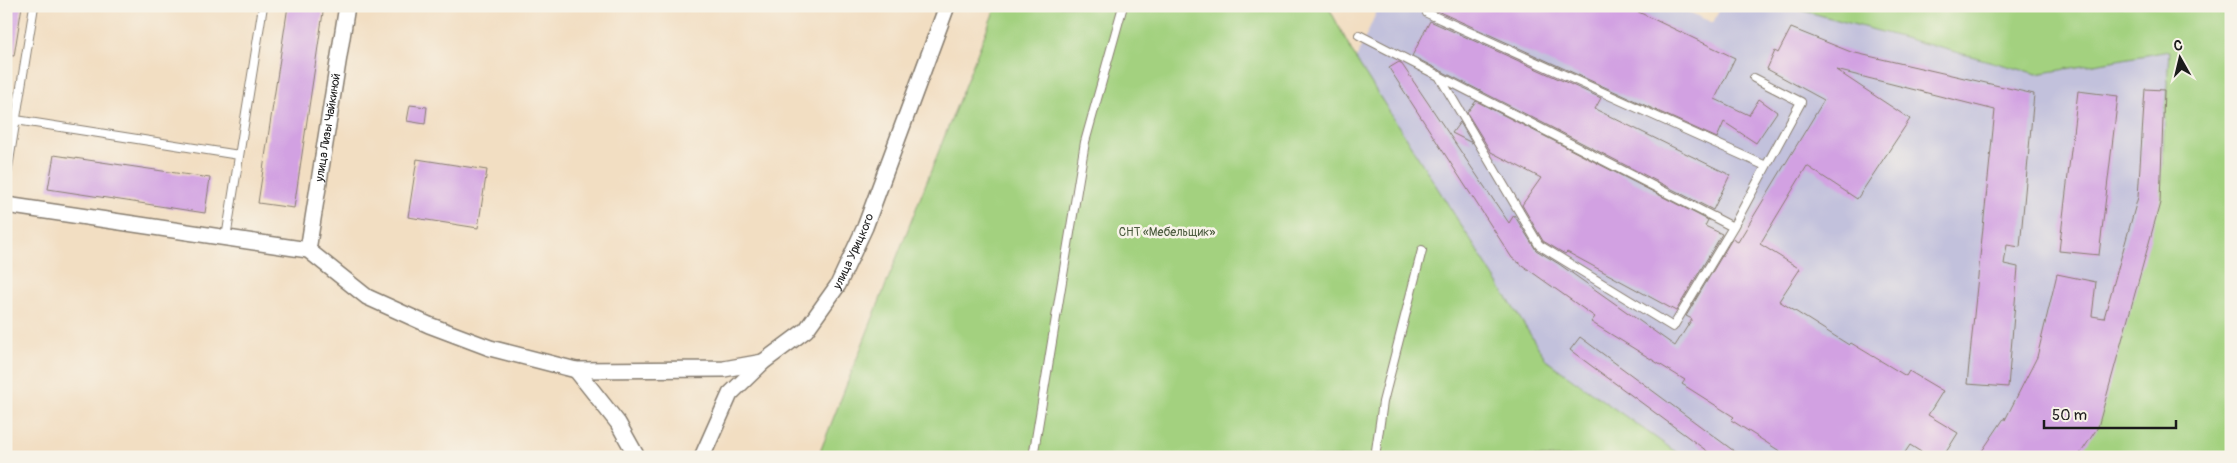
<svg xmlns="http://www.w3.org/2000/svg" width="2237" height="463" font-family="Pangolin,sans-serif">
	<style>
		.industrial { fill: #c2c1dc }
		.green { fill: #a3d17f; stroke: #60764e }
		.building { fill: #d2a1e2 }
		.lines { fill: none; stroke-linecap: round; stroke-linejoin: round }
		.lane-casing { stroke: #877d6f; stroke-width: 10 }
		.street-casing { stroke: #877d6f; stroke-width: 18 }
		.lane { stroke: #fff; stroke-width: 8 }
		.street { stroke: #fff; stroke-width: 15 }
		.labels { text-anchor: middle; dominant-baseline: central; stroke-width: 5; stroke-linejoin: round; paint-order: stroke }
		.street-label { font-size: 12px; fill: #1c1c1c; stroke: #f7f3e8 }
		.park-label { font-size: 12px; fill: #4b5b3f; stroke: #f7f3e8 }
	</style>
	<rect width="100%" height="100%" fill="#f7f3e8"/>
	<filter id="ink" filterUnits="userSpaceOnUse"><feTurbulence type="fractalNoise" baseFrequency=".02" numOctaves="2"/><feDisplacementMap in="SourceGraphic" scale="10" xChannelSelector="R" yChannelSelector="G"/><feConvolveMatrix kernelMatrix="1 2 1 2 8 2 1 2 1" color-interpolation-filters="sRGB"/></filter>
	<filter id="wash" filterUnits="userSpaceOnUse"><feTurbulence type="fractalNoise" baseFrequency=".0096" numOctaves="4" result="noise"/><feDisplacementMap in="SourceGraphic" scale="20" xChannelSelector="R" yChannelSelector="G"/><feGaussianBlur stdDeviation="1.12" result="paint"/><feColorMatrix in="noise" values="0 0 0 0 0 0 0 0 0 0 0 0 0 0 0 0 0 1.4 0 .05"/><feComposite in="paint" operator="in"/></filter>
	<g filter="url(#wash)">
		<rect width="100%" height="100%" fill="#f2dec2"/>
		<!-- industrial -->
		<path class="industrial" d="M 1379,6 L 1675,6 L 1713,23 L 1721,6 L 1786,6 L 2037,74 L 2169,51 L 2162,166 L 2091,422 L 2065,457 L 1683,457 L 1547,361 L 1356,59 Z"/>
		<!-- green -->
		<path class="green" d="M 996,6 L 1328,6 L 1356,59 L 1547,361 L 1683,457 L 818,457 Z
			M 1786,6 L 2231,6 L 2231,457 L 2065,457 L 2091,422 L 2162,166 L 2169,51 L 2037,74 Z"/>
		<g id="blocks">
			<!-- building -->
			<path class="building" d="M 6,6 L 22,6 L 14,56 L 6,55 Z
				M 288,6 L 324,6 L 294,208 L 258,203 Z
				M 1437,6 L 1626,6 L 1735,58 L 1715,99 L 1749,115 L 1759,99 L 1777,112 L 1756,143 L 1724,122 L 1717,138 L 1435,10 Z
				M 1430,21 L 1601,98 L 1595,109 L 1730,175 L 1713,210 L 1412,56 Z
				M 1791,28 L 1851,52 L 2034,94 L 2020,247 L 2007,245 L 2004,264 L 2018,267 L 2008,387 L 1967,384 L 1995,110 L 1836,70 L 1910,119 L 1857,199 L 1807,166 L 1760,244 L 1800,269 L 1779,301 L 1849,345 L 1851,343 L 1906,376 L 1909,371 L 1943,391 L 1928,415 L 1958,433 L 1943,457 L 1929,457 L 1910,445 L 1902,457 L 1789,457 L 1731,420 L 1734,417 L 1682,384 L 1685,380 L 1591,322 L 1595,317 L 1512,258 L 1389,68 L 1399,62 L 1401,63 L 1509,223 L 1514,215 L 1536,250 L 1559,264 L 1675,346 L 1692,319 L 1686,316 L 1732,239 L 1738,242 L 1824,100 L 1767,69 L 1775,51 L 1778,53 Z
				M 2145,89 L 2164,90 L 2160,203 L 2098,427 L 2078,457 L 1978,457 L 2005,417 L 2005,420 L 2037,357 L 2057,274 L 2096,282 L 2092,316 L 2104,318 L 2138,197 Z
				M 2078,91 L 2118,96 L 2099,255 L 2059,251 Z
				M 1476,101 L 1708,220 L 1705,226 L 1722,234 L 1676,311 L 1567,252 L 1565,254 L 1543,241 L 1522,205 L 1541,178 L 1491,152 L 1467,113 Z
				M 410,105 L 427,107 L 425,124 L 407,121 Z
				M 1460,122 L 1472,143 L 1452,133 Z
				M 54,155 L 210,178 L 205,213 L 48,189 Z
				M 417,159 L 487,170 L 478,228 L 408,217 Z
				M 1580,337 L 1742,457 L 1715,457 L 1570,350 Z"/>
		</g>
	</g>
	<g filter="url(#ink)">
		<use href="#blocks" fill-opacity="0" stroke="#877d6f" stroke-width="1"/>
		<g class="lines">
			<defs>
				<path id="lane" d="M 1427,13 L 1766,166
					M 1359,35 L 1733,227
					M 1439,76 L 1539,245 L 1673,327 L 1733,227 L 1801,102 L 1754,78
					M 16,120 L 239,155
					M 6,180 L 34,6
					M 226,238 L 263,6
					M 1033,457 L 1085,142 L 1123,6
					M 1375,457 L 1383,402 L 1422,250"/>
				<g id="street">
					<path d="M 6,205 L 308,250 L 367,297 L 429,325 L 490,348 L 576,370 L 724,369 L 763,362"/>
					<path id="s1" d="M 308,250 L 347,6"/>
					<path d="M 576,370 L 618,423 L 637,457"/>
					<path id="s2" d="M 702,457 L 730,394 L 763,362 L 806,330 L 838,285 L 865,227 L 947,6"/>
				</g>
			</defs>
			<!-- lane casing -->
			<use href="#lane" class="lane-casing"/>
			<!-- street casing -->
			<use href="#street" class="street-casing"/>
			<!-- lane -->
			<use href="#lane" class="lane"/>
			<!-- street -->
			<use href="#street" class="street"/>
		</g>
	</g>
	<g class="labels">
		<!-- street labels -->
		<g class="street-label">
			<text stroke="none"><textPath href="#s1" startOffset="124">улица Лизы Чайкиной</textPath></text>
			<text stroke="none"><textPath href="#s2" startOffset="261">улица Урицкого</textPath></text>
		</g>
		<!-- park labels -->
		<g class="park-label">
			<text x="1167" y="232">СНТ «Мебельщик»</text>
		</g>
	</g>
	<!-- margin -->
	<rect width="2237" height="463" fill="none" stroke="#f7f3e8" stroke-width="25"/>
	<!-- north arrow -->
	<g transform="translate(2180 58) rotate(352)" stroke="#f7f3e8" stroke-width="4" paint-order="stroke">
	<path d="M0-4L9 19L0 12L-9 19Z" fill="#1c1c1c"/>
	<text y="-8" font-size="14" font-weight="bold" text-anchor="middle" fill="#1c1c1c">С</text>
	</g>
	<!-- scale -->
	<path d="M2044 420v8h132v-8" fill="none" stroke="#1c1c1c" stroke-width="2.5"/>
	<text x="2052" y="420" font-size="15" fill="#1c1c1c" stroke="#f7f3e8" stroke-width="4" paint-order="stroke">50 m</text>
</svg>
